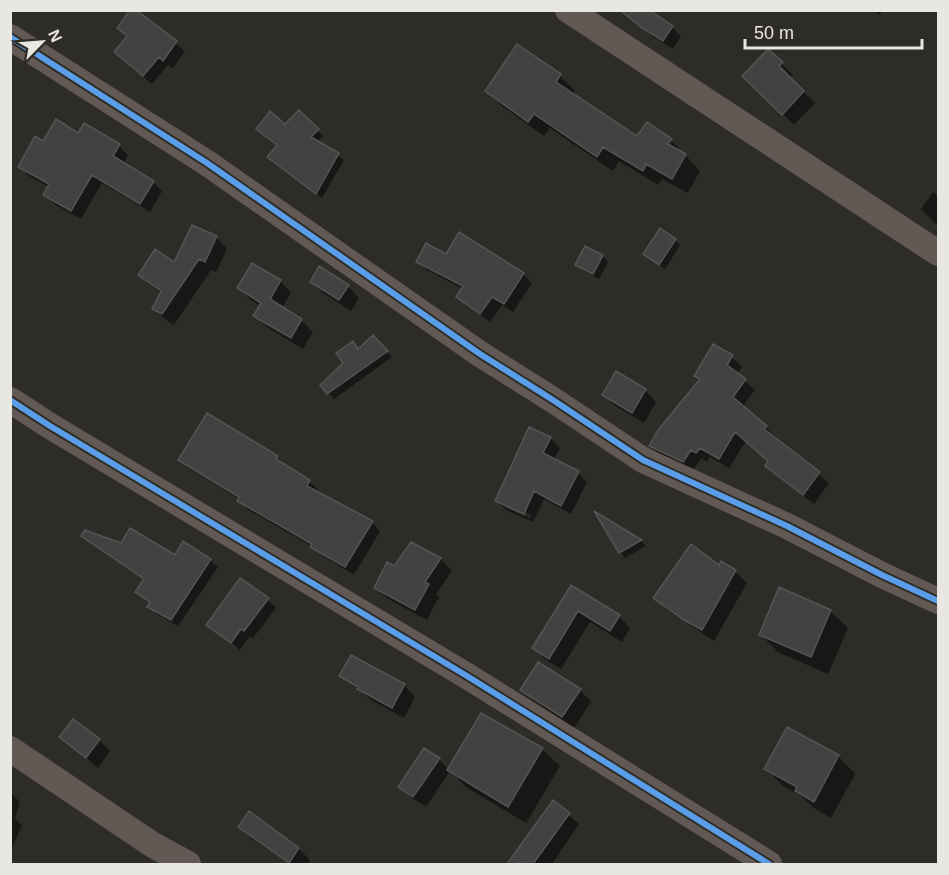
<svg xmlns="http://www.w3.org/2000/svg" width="949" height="875" font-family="Helvetica,sans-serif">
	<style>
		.shadow { fill: #0007; fill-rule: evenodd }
		.building { fill: #444240; stroke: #555454; stroke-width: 1.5 }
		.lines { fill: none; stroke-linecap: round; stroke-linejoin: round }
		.minor { stroke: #625954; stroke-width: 26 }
		.cycleway-casing { stroke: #2f2d26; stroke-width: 10 }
		.cycleway { stroke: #5a9eea; stroke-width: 6 }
	</style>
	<rect width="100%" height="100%" fill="#2d2c28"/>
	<!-- shadow -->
	<path class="shadow" d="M 134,10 L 185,51 L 173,68 L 168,65 L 152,84 L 125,61 L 128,37 L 119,28 Z
		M 620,10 L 646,10 L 672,27 L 681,36 L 673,49 L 653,37 Z
		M 873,10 L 882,10 L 880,15 Z
		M 768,51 L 793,75 L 789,78 L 815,103 L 794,125 L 744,76 Z
		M 560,76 L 575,91 L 572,95 L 637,139 L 671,140 L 700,171 L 688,193 L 662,179 L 658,185 L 619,161 L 613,171 L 550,128 L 544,136 L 502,106 L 487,91 Z
		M 299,112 L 323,136 L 317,142 L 344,160 L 322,198 L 275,163 L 286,126 Z
		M 79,135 L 119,146 L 128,155 L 123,164 L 153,182 L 162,191 L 150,212 L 102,183 L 81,219 L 54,204 L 45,194 L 49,187 L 29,176 L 20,167 L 44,143 Z
		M 933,192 L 938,196 L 938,226 L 921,209 Z
		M 216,237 L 227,249 L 216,272 L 211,270 L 174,325 L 166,320 L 154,309 L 161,294 L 140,275 L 175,264 Z
		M 675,240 L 680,245 L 665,269 L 645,254 Z
		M 586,248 L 603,256 L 608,262 L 599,279 L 583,270 L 577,265 Z
		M 447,256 L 523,274 L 532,283 L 513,312 L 502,305 L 490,322 L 467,306 L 458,297 L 463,289 L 427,270 L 418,261 Z
		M 280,281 L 291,293 L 282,308 L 301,320 L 313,332 L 303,349 L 267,327 L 255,316 L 261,306 L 251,300 L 239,288 Z
		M 312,281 L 348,286 L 359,298 L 351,311 L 323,293 Z
		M 373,337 L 392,357 L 334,399 L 322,385 Z
		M 732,357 L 742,367 L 737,374 L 755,390 L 742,407 L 766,427 L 775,437 L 774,439 L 829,483 L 814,504 L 777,475 L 767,465 L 770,462 L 746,441 L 729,468 L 710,457 L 707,462 L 701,458 L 693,471 L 660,455 L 651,446 L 701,380 L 696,375 Z
		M 645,390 L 656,402 L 644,423 L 615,406 L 604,395 Z
		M 550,438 L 560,448 L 554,460 L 578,473 L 587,482 L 571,514 L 544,499 L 533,522 L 506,510 L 497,501 ZM 506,504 L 531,515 L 530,518 L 506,508 Z
		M 277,457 L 286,466 L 309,481 L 318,490 L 316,493 L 372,522 L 380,531 L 354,575 L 321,555 L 313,547 L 247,509 L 239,499 L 189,468 L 180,460 Z
		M 599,515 L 641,541 L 646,546 L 625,558 L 620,552 Z
		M 83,535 L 175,557 L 210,560 L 218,567 L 178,626 L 156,614 L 149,607 L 151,603 L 137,592 L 145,580 L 90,543 Z
		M 411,544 L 441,559 L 452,571 L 436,594 L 439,597 L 427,620 L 388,599 L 376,588 L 394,568 Z
		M 735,571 L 747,583 L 714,641 L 666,609 L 655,598 Z
		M 572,587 L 619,616 L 630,628 L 622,642 L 590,622 L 561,669 L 545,659 L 534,648 Z
		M 268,600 L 276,608 L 253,638 L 250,636 L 240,650 L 208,624 Z
		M 830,611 L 848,628 L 828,674 L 778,652 L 761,635 Z
		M 341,675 L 404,685 L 415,697 L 404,718 L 371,700 Z
		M 522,690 L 580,690 L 591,702 L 574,728 L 534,701 Z
		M 61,737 L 99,740 L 110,751 L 98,768 Z
		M 542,749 L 560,766 L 526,823 L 466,787 L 450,771 L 426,807 L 412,798 L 400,787 L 439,759 L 449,770 Z
		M 838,756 L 855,774 L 831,818 L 814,808 L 801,796 L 783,786 L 766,768 Z
		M 10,792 L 20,802 L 15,818 L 22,826 L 10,852 Z
		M 553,802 L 579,824 L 552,864 L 509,864 Z
		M 249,814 L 299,849 L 310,860 L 307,864 L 289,864 L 251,838 L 240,827 Z"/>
	<!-- building -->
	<path class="building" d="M 130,10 L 136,10 L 177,41 L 163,61 L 159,57 L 143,76 L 114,52 L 127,36 L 117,28 Z
		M 620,10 L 649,10 L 673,26 L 663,41 L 642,28 Z
		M 517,44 L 561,74 L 556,82 L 637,136 L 647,122 L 672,139 L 668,144 L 686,154 L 672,179 L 646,164 L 643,171 L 603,147 L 597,157 L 534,114 L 528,122 L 485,91 Z
		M 768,49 L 783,62 L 779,66 L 804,91 L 782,115 L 742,76 Z
		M 299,110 L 319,129 L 311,137 L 339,153 L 316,194 L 267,157 L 277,145 L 256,129 L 270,111 L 285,124 Z
		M 56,119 L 78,133 L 84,123 L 120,144 L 113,156 L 154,181 L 140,204 L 92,175 L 71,211 L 43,195 L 49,184 L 18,167 L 35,136 L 43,141 Z
		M 192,225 L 217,236 L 205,262 L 199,259 L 162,314 L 152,309 L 161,291 L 138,275 L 155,249 L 174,262 Z
		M 660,228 L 676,239 L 659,265 L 643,254 Z
		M 459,232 L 524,273 L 504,304 L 492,297 L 480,314 L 456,297 L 463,286 L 416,262 L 426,243 L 446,254 Z
		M 585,246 L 603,255 L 593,274 L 575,265 Z
		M 252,263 L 281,280 L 270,299 L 302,319 L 291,338 L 253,316 L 261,303 L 237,288 Z
		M 319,266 L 349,285 L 339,300 L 310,282 Z
		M 373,335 L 388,351 L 327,394 L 320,385 L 343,363 L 336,353 L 353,341 L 358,349 Z
		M 713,344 L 733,355 L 727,365 L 746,379 L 733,397 L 767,426 L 764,429 L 820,472 L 803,495 L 765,466 L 768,461 L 735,432 L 719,459 L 700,448 L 696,453 L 691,450 L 683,462 L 649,446 L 658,430 L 700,379 L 694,376 Z
		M 616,371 L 646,389 L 632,413 L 602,395 Z
		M 207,413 L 278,456 L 276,459 L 310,480 L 307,486 L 373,521 L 345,567 L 310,547 L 312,544 L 237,501 L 239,497 L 178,460 Z
		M 529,427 L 551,437 L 543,453 L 579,471 L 561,506 L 534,491 L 524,514 L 495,501 Z
		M 594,511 L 642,540 L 619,553 Z
		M 130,528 L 175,555 L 183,541 L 211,559 L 171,620 L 147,607 L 150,602 L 135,592 L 144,579 L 81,536 L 85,530 L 121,543 Z
		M 411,542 L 441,558 L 425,582 L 429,584 L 415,610 L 374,588 L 387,562 L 394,566 Z
		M 691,544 L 719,565 L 721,561 L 736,570 L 702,630 L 684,620 L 653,598 Z
		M 240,578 L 269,598 L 244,631 L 241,629 L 231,643 L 206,625 Z
		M 571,585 L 620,615 L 610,631 L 578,611 L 549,659 L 532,648 Z
		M 779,587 L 831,610 L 811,657 L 759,635 Z
		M 351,655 L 405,684 L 392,708 L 357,689 L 358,687 L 339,676 Z
		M 538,662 L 581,689 L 562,717 L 520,690 Z
		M 481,713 L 543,748 L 508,807 L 447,770 Z
		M 73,719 L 100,739 L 86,758 L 59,737 Z
		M 787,727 L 839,755 L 814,802 L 795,791 L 797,787 L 764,769 Z
		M 424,748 L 440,758 L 413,797 L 398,787 Z
		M 553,800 L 570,813 L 533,864 L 507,864 Z
		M 249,811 L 299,848 L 289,863 L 238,827 Z"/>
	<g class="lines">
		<!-- minor -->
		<path class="minor" d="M 568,10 L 938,253
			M 10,37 L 207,163 L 480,354 L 553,400 L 643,460 L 787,526 L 882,575 L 938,601
			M 10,400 L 50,426 L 467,676 L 769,864
			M 10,749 L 153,845 L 188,864"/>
		<defs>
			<path id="cycleway" d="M 10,37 L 207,163 L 480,354 L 553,400 L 643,460 L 787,526 L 882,575 L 938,601
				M 10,400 L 50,426 L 467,676 L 769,864"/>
		</defs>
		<!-- cycleway casing -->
		<use href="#cycleway" class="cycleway-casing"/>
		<!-- cycleway -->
		<use href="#cycleway" class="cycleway"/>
	</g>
	<!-- border -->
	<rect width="949" height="875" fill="none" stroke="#e8e7e2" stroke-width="24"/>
	<!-- north arrow -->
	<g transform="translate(42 42) rotate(65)" stroke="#2f2d26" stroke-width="4.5" paint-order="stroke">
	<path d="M0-4.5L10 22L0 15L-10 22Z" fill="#e8e7e2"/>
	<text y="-9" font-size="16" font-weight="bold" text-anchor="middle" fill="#e8e7e2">N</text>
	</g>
	<!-- scale -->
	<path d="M745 39v9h177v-9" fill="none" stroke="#e8e7e2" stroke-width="3"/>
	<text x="754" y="39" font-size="18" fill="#e8e7e2" stroke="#2f2d26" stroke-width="4.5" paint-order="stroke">50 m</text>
</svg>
